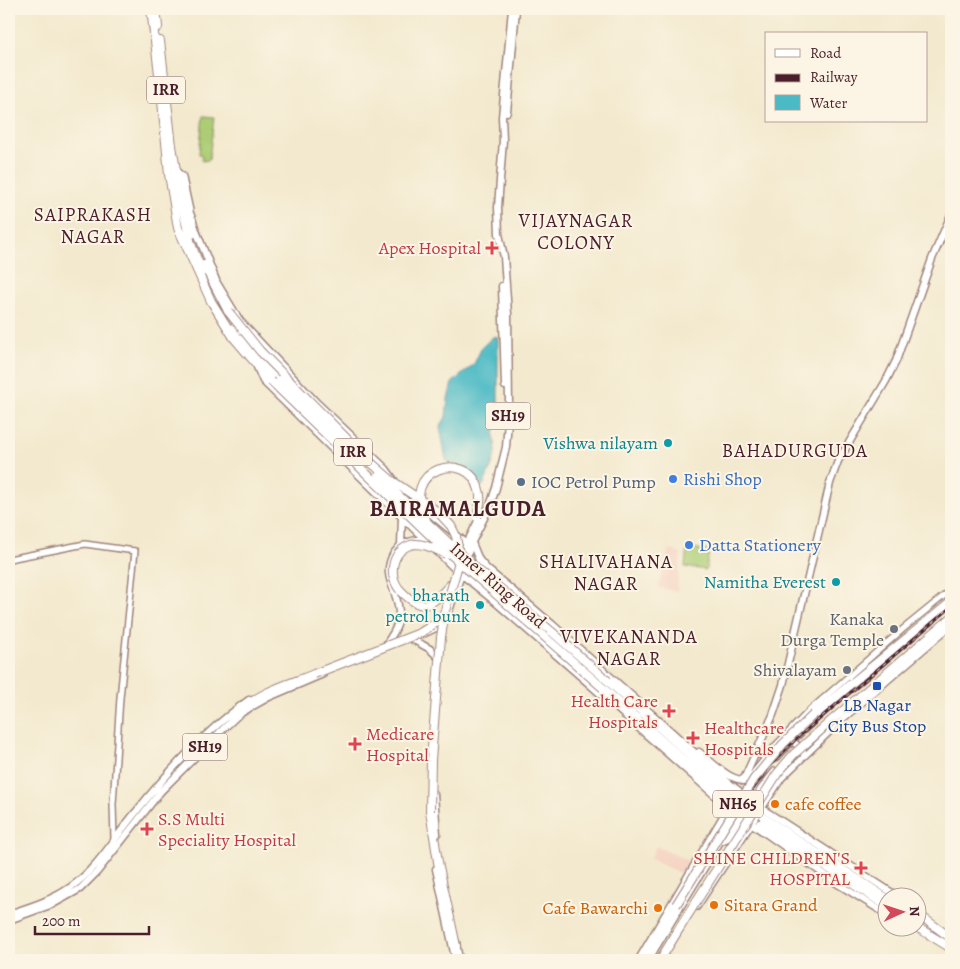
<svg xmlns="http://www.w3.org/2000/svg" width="960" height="969" font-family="Alegreya,serif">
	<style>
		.built { fill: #f5d3c2 }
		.green { fill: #accd75; stroke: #7b7650 }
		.water { fill: #4cbac5; stroke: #4b6c78 }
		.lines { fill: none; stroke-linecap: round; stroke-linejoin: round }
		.highway-tunnel { stroke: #d1c1ad; stroke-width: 8; stroke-dasharray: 8 4; stroke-linecap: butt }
		.minor-casing { stroke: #9e847c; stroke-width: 8 }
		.major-casing { stroke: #9e847c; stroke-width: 9 }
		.highway-casing { stroke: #9e847c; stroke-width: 10 }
		.minor { stroke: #fff; stroke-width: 5 }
		.major { stroke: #fff; stroke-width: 6 }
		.highway { stroke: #fff; stroke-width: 8 }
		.rail-casing { stroke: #4a1f2b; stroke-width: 3 }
		.rail { stroke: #fcf5e5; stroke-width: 1; stroke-dasharray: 4; stroke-linecap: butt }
		.highway-bridge-casing { stroke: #9e847c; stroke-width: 10; stroke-linecap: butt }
		.highway-bridge { stroke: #fff; stroke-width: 8 }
		.health-dot { fill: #e0444e; stroke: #fcf5e5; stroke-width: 2 }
		.culture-dot { fill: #0f9aa8; stroke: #fcf5e5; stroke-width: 2 }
		.shop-dot { fill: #3f7fe0; stroke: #fcf5e5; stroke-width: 2 }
		.service-dot { fill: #5c6f8a; stroke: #fcf5e5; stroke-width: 2 }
		.worship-dot { fill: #6b7280; stroke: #fcf5e5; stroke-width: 2 }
		.transit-dot { fill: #1a4fb4; stroke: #fcf5e5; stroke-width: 2 }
		.food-dot { fill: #e8710a; stroke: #fcf5e5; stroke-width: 2 }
		.labels { text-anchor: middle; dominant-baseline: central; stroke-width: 4; stroke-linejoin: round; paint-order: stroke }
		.shield { fill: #fcf5e5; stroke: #7f5f63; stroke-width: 1 }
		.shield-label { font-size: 16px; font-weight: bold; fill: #4a1f2b }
		.health-label { font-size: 18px; fill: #be3a42; stroke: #fcf5e5; text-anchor: end }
		.culture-label { font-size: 18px; fill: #0d838f; stroke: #fcf5e5; text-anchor: end }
		.shop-label { font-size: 18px; fill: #366cbe; stroke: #fcf5e5; text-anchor: start }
		.service-label { font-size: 18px; fill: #4e5e75; stroke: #fcf5e5; text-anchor: start }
		.street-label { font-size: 18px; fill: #4a1f2b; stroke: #fcf5e5 }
		.worship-label { font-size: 18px; fill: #5b616d; stroke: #fcf5e5; text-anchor: end }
		.transit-label { font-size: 18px; fill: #164399; stroke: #fcf5e5 }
		.food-label { font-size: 18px; fill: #c56008; stroke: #fcf5e5; text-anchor: start }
		.neighbourhood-label { font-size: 19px; letter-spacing: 1px; fill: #4a1f2b; stroke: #fcf5e5 }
		.district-label { font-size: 22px; font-weight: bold; letter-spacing: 1px; fill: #4a1f2b; stroke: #fcf5e5 }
	</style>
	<rect width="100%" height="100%" fill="#fcf5e5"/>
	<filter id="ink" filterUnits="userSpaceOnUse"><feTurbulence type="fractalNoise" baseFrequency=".02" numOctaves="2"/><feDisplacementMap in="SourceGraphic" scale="10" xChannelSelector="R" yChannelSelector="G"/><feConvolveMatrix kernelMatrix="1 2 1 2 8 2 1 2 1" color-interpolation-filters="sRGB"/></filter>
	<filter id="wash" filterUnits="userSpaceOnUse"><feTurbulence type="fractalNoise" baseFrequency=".0096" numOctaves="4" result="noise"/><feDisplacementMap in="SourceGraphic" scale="20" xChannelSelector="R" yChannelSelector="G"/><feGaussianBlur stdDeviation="1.12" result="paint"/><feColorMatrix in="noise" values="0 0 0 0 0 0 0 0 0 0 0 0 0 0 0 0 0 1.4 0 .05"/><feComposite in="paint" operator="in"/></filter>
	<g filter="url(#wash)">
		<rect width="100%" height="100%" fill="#f3e9ce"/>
		<!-- built -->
		<path class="built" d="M 669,550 L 681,553 L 677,591 L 658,588 Z
			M 656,846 L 688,861 L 682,874 L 650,859 Z"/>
		<!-- green -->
		<path class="green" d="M 203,116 L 214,117 L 209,160 L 202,161 L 202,155 L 199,154 Z
			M 687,547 L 709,551 L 706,570 L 685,567 Z"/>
		<!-- water -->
		<path class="water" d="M 494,336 L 497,337 L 498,340 L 498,422 L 494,434 L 496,452 L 491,468 L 483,486 L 446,460 L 440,427 L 446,417 L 448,399 L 452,383 L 474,364 L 482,347 Z"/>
	</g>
	<g filter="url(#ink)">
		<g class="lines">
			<!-- highway-tunnel -->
			<path class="highway-tunnel" d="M 732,793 L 754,810
				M 727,799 L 750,817"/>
			<defs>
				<path id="minor" d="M 9,559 L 85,544 L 135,551 L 120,698 L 113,804 L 114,839
					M 749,778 L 776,745 L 810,710 L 903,629 L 951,590
					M 697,907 L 782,778 L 843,719 L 951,626
					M 638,960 L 728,807"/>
				<path id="major" d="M 507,112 L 516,9
					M 177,172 L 182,176 L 190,213 L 197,233 L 217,283 L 240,321 L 317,403 L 386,469 L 394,480
					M 502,286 L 505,386
					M 257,367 L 263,381 L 455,569 L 493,600 L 586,681 L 728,807 L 838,884 L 888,915
					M 421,506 L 466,543
					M 472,543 L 479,560 L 487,569 L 553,625 L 724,779 L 761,808 L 897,896
					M 401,545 L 402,517
					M 460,557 L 479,519
					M 423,634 L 440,626 L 448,614 L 471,544 L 490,506 L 496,488 L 506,447 L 509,408 L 508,314 L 504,257 L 499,234 L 498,207 L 503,140 L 502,117 L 512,9
					M 412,639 L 430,649 L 438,657
					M 387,643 C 393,634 399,625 399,614 C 399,590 380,577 394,553 C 397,550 399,546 403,544 C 409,541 418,540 425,538
					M 792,741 L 802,749 L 804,755
					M 756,751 L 763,756 L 775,758
					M 699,752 C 711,761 732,784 747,779
					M 776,758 L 797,736 L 847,691
					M 743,781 L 773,715 L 783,685 L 830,483 L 838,461 L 886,381 L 896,361 L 932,259 L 951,215
					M 434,794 L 437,834
					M 745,800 L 763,773
					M 721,841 L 728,838 L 752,801 L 775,771
					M 436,869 L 455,957
					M 9,914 C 30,907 53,900 71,887 C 98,868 115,837 136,812 C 167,773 208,729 249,700
					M 9,920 L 53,904 L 80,889 L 97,872 L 161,791 L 219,733 L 239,714 L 269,697 L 323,674
					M 456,942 L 459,960
					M 648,960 L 735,817"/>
				<path id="highway" d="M 151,9 L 161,90 L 169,174 L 178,228 L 211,301 L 234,338 L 271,381
					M 156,9 L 158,27
					M 160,41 L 172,146 L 182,206 L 191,244 L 202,272
					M 192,220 L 192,234
					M 204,265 L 228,311
					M 233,328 L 254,353 L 277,376
					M 400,590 C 424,615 431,605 451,584
					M 608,681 L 732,793
					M 603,688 L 727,799
					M 239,714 C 256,692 290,684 314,674
					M 814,714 L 951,602
					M 831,721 L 951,618
					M 430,811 L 438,862 L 456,946
					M 764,818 L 888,899
					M 760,824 L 888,907
					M 918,914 L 951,938
					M 915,926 L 951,948
					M 643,960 L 676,905
					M 660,960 L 689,913"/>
			</defs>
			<!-- minor casing -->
			<use href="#minor" class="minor-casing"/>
			<!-- major casing -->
			<use href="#major" class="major-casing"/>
			<!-- highway casing -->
			<use href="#highway" class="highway-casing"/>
			<!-- minor -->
			<use href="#minor" class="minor"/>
			<!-- major -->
			<use href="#major" class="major"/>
			<!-- highway -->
			<use href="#highway" class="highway"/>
			<defs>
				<path id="rail" d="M 751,792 L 770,766 L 798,737 L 951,607"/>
			</defs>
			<!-- rail casing -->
			<use href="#rail" class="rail-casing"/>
			<!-- rail -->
			<use href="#rail" class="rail"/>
			<defs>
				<path id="highway-bridge" d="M 228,311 L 260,351 L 367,459 L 391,480 L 438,512 L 451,526 L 456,536 L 459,555 L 458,565 L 445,611 L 441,637 L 431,760 L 430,811
					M 280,380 L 339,439
					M 271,381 L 440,545 L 603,688
					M 378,476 L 472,565 L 551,631 L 608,681
					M 426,520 C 397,468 469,448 479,490 C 482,499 479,508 477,517
					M 400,590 C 386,574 393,546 416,544 C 427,544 437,550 446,554
					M 314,674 L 420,633 L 434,624 L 444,613
					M 676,905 L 754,779 L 783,744 L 814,714
					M 689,913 L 777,774 L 793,755 L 831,721"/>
			</defs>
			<!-- highway-bridge casing -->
			<use href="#highway-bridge" class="highway-bridge-casing"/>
			<!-- highway-bridge -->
			<use href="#highway-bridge" class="highway-bridge"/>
		</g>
	</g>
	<!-- markers -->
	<g class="health-dot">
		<path d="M489.5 240.5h5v5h5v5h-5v5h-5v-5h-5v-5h5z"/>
		<path d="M666.5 703.5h5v5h5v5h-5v5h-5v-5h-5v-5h5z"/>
		<path d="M690.5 730.5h5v5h5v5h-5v5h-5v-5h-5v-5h5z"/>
		<path d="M352.5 736.5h5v5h5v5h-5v5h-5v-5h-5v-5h5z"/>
		<path d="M144.5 821.5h5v5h5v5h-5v5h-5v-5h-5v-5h5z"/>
		<path d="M858.5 860.5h5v5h5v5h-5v5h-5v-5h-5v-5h5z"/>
	</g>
	<g class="culture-dot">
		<circle cx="668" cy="443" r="5"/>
		<circle cx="836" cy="582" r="5"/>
		<circle cx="480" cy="605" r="5"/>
	</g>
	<g class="shop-dot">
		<circle cx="673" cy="479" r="5"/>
		<circle cx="689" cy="545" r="5"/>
	</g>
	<circle class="service-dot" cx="521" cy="482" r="5"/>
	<g class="worship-dot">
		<circle cx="894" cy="629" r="5"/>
		<circle cx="847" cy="670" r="5"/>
	</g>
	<rect class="transit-dot" x="872" y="681" width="10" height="10" rx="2.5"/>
	<g class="food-dot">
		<circle cx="775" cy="804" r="5"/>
		<circle cx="714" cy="905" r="5"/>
		<circle cx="658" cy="908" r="5"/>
	</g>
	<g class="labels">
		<!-- shield labels -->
		<g class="shield">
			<rect x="147" y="76.5" width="38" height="27" rx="4"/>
			<rect x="485.5" y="402.5" width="45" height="27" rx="4"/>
			<rect x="334" y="438.5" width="38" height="27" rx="4"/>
			<rect x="182.5" y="733.5" width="45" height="27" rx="4"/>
			<rect x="713" y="790.5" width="50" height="27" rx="4"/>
		</g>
		<g class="shield-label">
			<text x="166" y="90">IRR</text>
			<text x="508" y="416">SH19</text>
			<text x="353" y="452">IRR</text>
			<text x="205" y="747">SH19</text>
			<text x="738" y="804">NH65</text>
		</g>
		<!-- health labels -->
		<g class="health-label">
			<text x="481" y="248">Apex Hospital</text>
			<text x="658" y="701">Health Care<tspan x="658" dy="21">Hospitals</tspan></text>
			<text x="704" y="728" text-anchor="start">Healthcare<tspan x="704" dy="21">Hospitals</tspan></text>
			<text x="366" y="734" text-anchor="start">Medicare<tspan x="366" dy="21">Hospital</tspan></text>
			<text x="158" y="819" text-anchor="start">S.S Multi<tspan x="158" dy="21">Speciality Hospital</tspan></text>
			<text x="850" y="858">SHINE CHILDREN'S<tspan x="850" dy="21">HOSPITAL</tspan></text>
		</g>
		<!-- culture labels -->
		<g class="culture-label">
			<text x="658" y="443">Vishwa nilayam</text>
			<text x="826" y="582">Namitha Everest</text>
			<text x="470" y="595">bharath<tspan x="470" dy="21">petrol bunk</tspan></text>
		</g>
		<!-- shop labels -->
		<g class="shop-label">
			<text x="683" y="479">Rishi Shop</text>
			<text x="699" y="545">Datta Stationery</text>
		</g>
		<!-- service labels -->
		<g class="service-label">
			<text x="531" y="482">IOC Petrol Pump</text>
		</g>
		<!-- street labels -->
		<g class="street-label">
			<text transform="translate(498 585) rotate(41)">Inner Ring Road</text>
		</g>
		<!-- worship labels -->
		<g class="worship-label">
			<text x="884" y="619">Kanaka<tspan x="884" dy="21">Durga Temple</tspan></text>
			<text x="837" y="670">Shivalayam</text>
		</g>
		<!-- transit labels -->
		<g class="transit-label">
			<text x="877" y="705">LB Nagar<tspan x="877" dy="21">City Bus Stop</tspan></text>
		</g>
		<!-- food labels -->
		<g class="food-label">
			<text x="785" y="804">cafe coffee</text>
			<text x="724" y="905">Sitara Grand</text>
			<text x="648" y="908" text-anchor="end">Cafe Bawarchi</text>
		</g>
		<!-- neighbourhood labels -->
		<g class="neighbourhood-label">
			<text x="93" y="215">SAIPRAKASH<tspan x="93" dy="22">NAGAR</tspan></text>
			<text x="576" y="221">VIJAYNAGAR<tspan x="576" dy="22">COLONY</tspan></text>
			<text x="795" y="451">BAHADURGUDA</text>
			<text x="606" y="562">SHALIVAHANA<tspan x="606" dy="22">NAGAR</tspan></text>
			<text x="629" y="637">VIVEKANANDA<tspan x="629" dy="22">NAGAR</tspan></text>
		</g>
		<!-- district labels -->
		<g class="district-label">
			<text x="458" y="509">BAIRAMALGUDA</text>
		</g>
	</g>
	<!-- margin -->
	<rect width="960" height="969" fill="none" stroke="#fcf5e5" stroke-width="30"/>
	<!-- legend -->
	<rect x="765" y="32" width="162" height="90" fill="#fcf5e5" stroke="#b59f9b"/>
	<rect x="775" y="49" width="25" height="8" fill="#ffffff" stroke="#b59f9b"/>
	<text x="810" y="58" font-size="15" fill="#4a1f2b">Road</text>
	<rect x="775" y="74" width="25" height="8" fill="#4a1f2b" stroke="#b59f9b"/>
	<text x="810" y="82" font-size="15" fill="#4a1f2b">Railway</text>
	<rect x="775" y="95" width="25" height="15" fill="#4cbac5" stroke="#b59f9b"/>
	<text x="810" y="108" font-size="15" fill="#4a1f2b">Water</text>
	<!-- north arrow -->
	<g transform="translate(902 912) rotate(87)"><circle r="24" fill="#fcf5e5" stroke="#b59f9b"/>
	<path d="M0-4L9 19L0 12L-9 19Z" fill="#d1495b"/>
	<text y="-8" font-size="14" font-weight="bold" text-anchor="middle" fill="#4a1f2b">N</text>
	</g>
	<!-- scale -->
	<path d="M35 926v8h114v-8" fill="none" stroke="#4a1f2b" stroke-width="2.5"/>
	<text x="42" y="926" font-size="15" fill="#4a1f2b" stroke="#fcf5e5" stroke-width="4" paint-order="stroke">200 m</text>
</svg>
